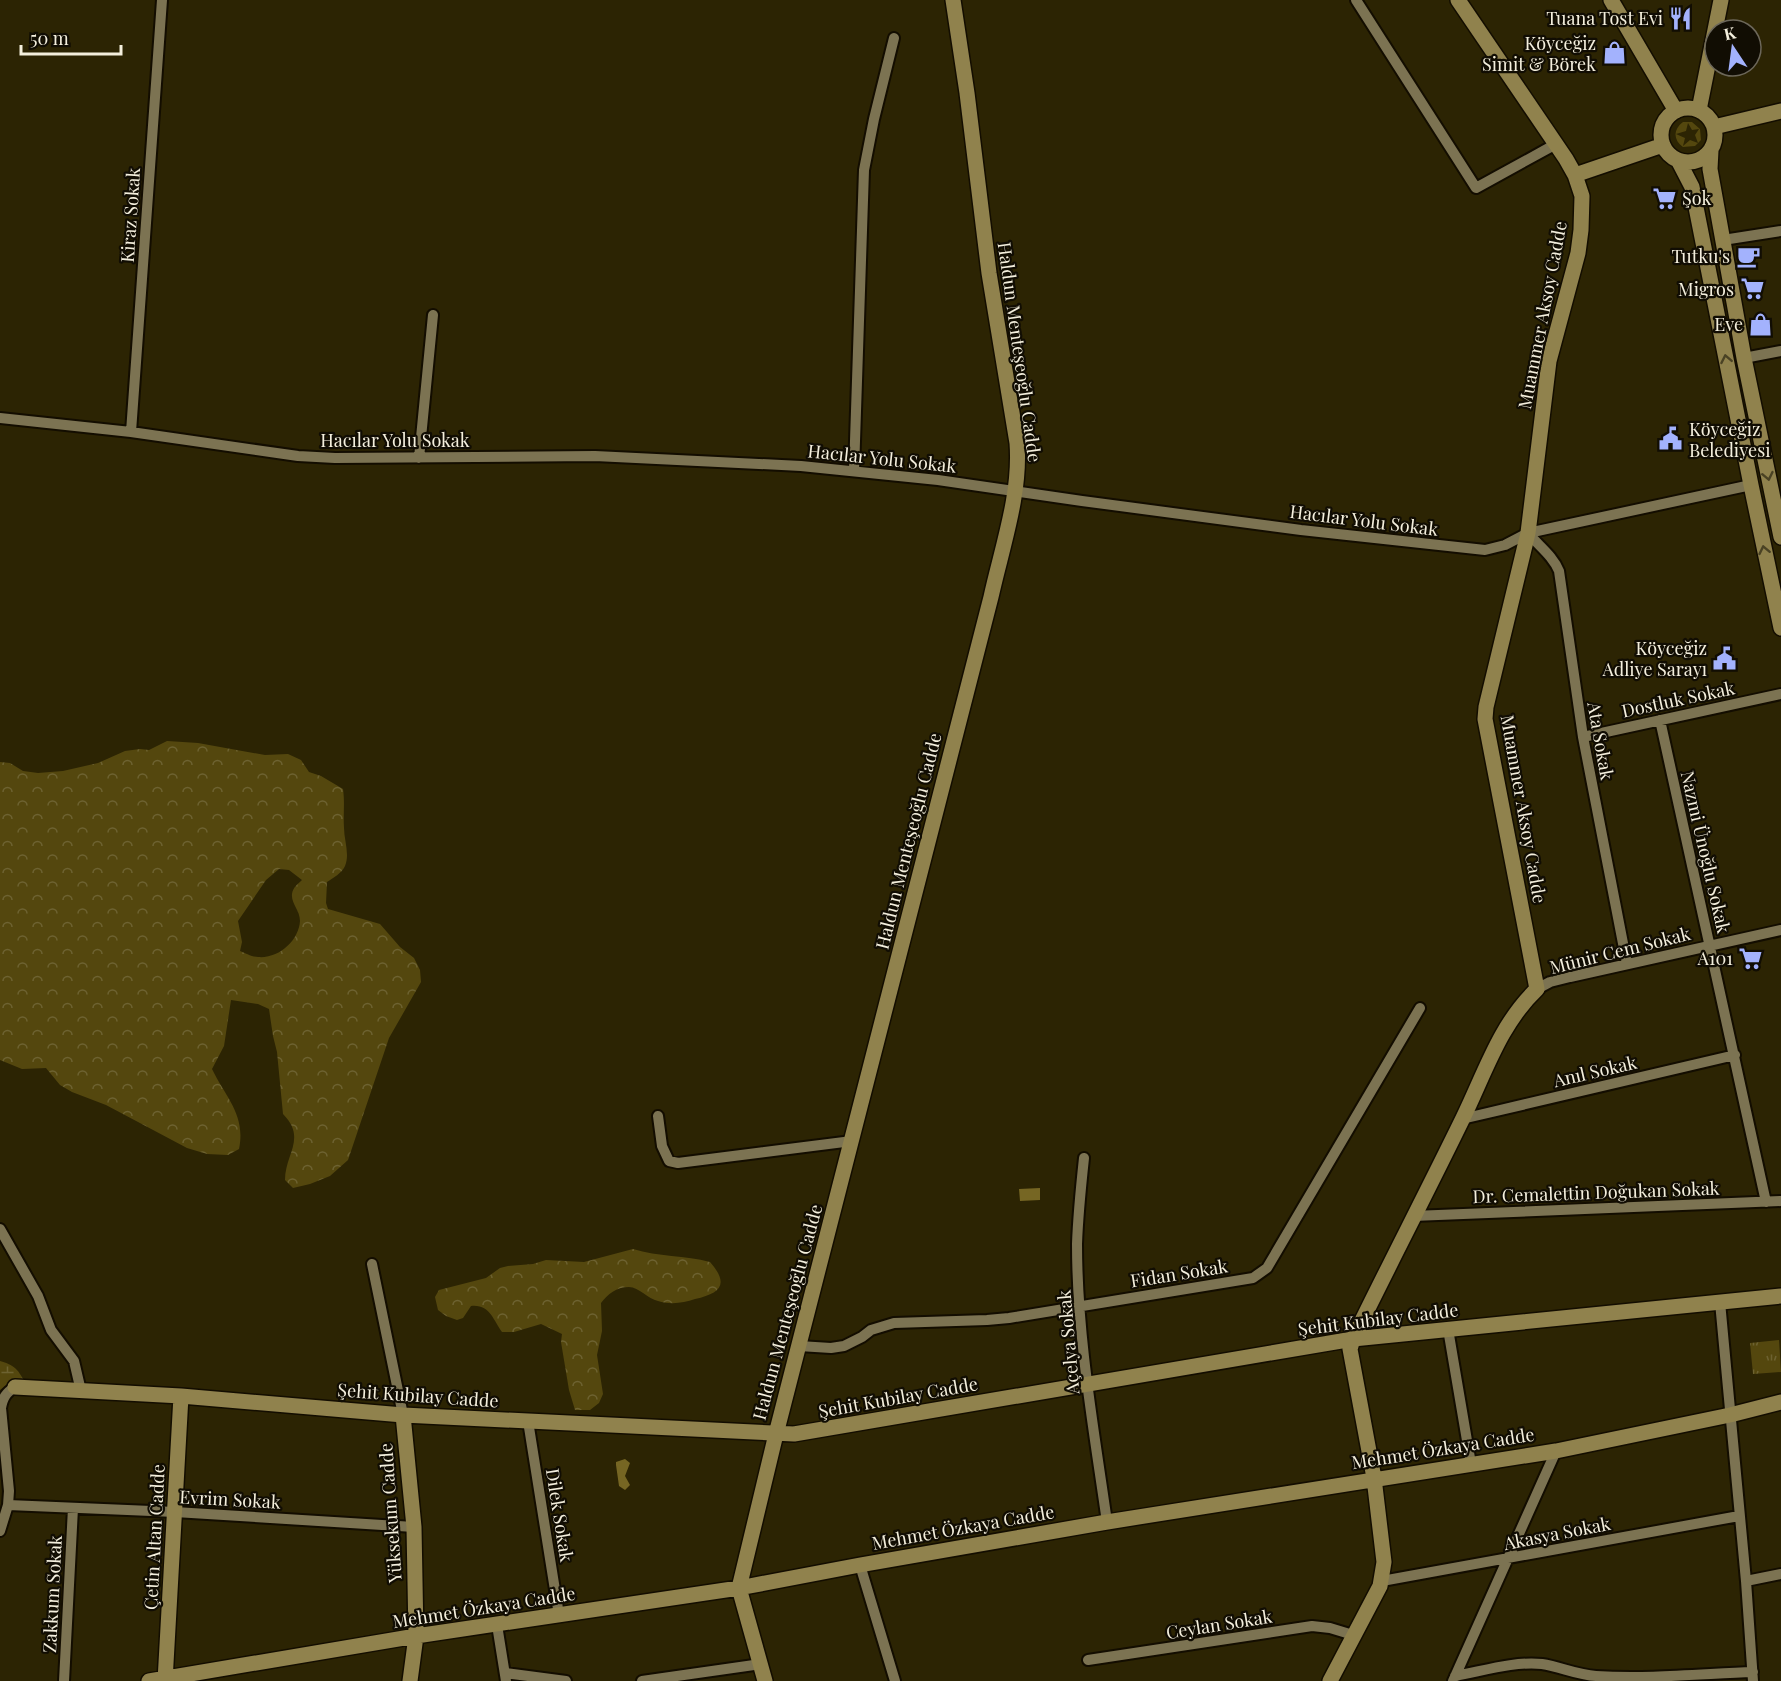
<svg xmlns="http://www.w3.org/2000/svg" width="1781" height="1681" font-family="'Playfair Display',serif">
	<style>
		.green { fill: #54470e; fill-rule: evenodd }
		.forest { fill: url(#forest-crowns); fill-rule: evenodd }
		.wetland { fill: url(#wetland-marsh) }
		.park { fill: url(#park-tufts) }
		.water { fill: #766623 }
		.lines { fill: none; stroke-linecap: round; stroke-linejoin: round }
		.street-casing { stroke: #130d00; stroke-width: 14 }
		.secondary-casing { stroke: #130d00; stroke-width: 18 }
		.street { stroke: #7c7352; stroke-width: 10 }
		.secondary { stroke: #90824d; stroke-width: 15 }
		.oneway { stroke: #4a4224 }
		.labels { text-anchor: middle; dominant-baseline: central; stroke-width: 4.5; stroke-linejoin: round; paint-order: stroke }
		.poi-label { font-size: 18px; fill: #f4efdd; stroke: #110d03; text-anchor: end }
		.street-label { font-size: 18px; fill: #f4efdd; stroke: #110d03 }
	</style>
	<defs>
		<pattern id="forest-crowns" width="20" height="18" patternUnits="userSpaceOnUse" patternTransform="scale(1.5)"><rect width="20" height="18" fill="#54470e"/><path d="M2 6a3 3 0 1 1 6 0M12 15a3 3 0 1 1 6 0" fill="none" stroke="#6d6231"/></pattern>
		<pattern id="wetland-marsh" width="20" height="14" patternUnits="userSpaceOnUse" patternTransform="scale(1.5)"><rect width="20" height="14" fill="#54470e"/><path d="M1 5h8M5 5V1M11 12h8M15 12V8" fill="none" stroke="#6d6231"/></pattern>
		<pattern id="park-tufts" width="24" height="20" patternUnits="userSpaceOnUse" patternTransform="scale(1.5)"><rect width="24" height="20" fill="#54470e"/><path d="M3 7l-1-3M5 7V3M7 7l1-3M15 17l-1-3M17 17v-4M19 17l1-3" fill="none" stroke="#6d6231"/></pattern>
	</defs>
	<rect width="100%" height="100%" fill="#2c2403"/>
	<!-- green -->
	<path class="green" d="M 1683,122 L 1692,122 L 1700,129 L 1701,140 L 1695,146 L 1683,147 C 1673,140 1673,129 1683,122 ZM 1688,123 L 1692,130 L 1699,129 L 1695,135 L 1698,143 L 1690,140 L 1683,146 L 1685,138 L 1676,134 L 1686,131 Z"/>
	<!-- forest -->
	<path class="forest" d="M 167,741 L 198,743 L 265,755 L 288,754 L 301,760 L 309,772 L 321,776 L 343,789 C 345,804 343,814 344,828 C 344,840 350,854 345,866 C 342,873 333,878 327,882 L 326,903 L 328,909 L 380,924 L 400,947 L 414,958 L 420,970 L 421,982 L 389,1038 L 348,1160 L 330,1176 L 310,1184 L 293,1188 L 285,1180 C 285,1154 307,1138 283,1114 L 277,1052 L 273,1036 L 269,1009 L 258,1004 L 231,1000 L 224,1046 L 212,1069 C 226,1098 246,1115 239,1149 L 228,1155 L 207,1154 L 187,1148 L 106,1105 L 72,1092 L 60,1085 L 46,1068 L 22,1069 L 0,1060 L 0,762 L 10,763 L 23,771 L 38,773 L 63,771 L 98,763 L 125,751 L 140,749 L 149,750 ZM 279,869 L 289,870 L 302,880 C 298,884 293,887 292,894 C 291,904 300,910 300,921 C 299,940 279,959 258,957 C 252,957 245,953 240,951 L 242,942 L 238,921 L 266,880 Z
		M 633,1249 C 658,1257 685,1255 710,1262 C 730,1285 720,1293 695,1299 C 683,1303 671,1305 658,1301 C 648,1299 639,1287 629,1287 C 616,1287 608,1294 601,1303 L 602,1331 L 597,1355 L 603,1394 L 599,1403 L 590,1410 L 575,1410 L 569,1390 L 561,1342 L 562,1334 L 541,1324 L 514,1332 L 502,1332 C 493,1320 490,1304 471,1306 L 463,1318 L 457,1320 L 446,1316 L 438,1310 L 435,1297 L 439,1290 L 486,1278 L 500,1268 L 508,1266 L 533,1264 L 546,1260 L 584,1262 Z"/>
	<!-- wetland -->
	<path class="wetland" d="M 0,1361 C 14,1365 18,1369 24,1381 C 14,1382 7,1383 0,1390 Z"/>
	<!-- park -->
	<path class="park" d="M 1779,1340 L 1781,1372 L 1753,1374 L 1750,1343 Z"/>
	<!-- water -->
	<path class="water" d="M 1040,1188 L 1040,1200 L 1020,1201 L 1019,1189 Z
		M 625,1459 L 630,1463 L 625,1476 L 630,1485 L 625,1490 L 619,1486 L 616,1465 L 616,1462 Z"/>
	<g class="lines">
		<defs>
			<path id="street" d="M 1356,0 L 1476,188 L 1556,144
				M 1723,240 L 1781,231
				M 1744,358 L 1781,351
				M 0,418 L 131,432 L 298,456 L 335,458 L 595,456 L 801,466 L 938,480 L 1082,501 L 1301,530 L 1485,550 L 1505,545 L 1528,533 L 1751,485
				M 131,432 L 162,0
				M 419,458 L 433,315
				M 854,471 L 864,170 L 874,119 L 894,38
				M 1528,533 C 1539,546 1553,556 1559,571 L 1583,737 L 1627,964
				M 1660,720 L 1766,1202
				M 1583,737 L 1781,694
				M 1537,989 L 1550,982 L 1570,977 L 1781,930
				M 658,1116 L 662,1146 L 669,1161 L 678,1163 L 852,1141
				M 1462,1119 L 1735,1055
				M 1084,1158 C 1081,1186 1078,1215 1077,1244 C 1077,1337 1094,1430 1107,1522
				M 1413,1216 L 1781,1201
				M 0,1229 L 38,1296 L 51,1330 L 74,1361 L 81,1391
				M 372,1264 L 403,1415
				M 1720,1302 L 1746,1581 L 1753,1681
				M 1448,1329 L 1471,1464
				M 799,1346 L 831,1348 L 844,1346 L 862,1337 L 871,1330 L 894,1323 L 987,1320 L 1009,1318 L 1253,1278 L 1267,1268 L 1420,1008
				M 528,1421 L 559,1615
				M 8,1505 L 175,1512 L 414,1527
				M 0,1531 L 8,1505 L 9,1491 L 1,1408 C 3,1397 6,1393 15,1387
				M 860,1565 L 895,1681
				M 1382,1581 L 1739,1516
				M 1746,1581 L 1781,1574
				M 497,1625 L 506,1681
				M 1088,1660 L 1312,1626 L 1330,1628 L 1353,1635
				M 505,1673 L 566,1681
				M 1455,1676 C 1483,1671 1514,1661 1542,1664 C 1561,1667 1577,1675 1596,1676 C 1648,1679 1701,1674 1753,1672
				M 64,1681 L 73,1508
				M 642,1681 L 761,1664
				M 1453,1681 L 1556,1451"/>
			<path id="secondary" d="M 1611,0 L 1676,111
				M1661 135a27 27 0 1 1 54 0a27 27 0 1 1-54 0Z
				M 1699,110 L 1721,0
				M 1714,127 L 1781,111
				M 1711,150 L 1710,169 L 1744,358 L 1781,537
				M 1678,160 L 1692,187 L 1751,485 L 1781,628
				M 1575,175 L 1663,145
				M 15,1387 L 181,1396 L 403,1415 L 794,1434 L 1353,1339 L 1781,1296
				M 403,1415 L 414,1527 L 416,1636 L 410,1681
				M 149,1681 L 416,1636 L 739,1588 L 860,1565 L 1107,1522 L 1556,1451 L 1730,1415 L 1781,1402
				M 165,1681 L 181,1396
				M 765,1681 L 739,1588 L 776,1434 L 991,597 C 1002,547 1021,494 1017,443 L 989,273 L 967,93 L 953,0
				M 1330,1681 L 1380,1586 L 1384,1562 L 1374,1478 L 1350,1349 L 1353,1339 C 1389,1265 1427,1192 1463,1118 C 1485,1073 1500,1024 1537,989 L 1485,719 L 1486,707 L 1528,533 L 1549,361 L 1578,253 L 1581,230 L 1582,196 L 1575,175 L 1566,159 L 1458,0"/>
		</defs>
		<!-- street casing -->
		<use href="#street" class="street-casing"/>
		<!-- secondary casing -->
		<use href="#secondary" class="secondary-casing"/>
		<!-- street -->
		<use href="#street" class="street"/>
		<!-- secondary -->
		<use href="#secondary" class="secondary"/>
	</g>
	<!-- one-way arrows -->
	<defs><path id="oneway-chevron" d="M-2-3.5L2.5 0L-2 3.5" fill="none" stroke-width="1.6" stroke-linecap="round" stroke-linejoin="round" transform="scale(1.5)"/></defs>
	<g class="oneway">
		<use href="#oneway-chevron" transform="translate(1726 359) rotate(-101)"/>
		<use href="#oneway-chevron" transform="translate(1768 476) rotate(78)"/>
		<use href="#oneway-chevron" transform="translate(1764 550) rotate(-102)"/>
	</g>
	<!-- icons -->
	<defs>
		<symbol id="restaurant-bare" viewBox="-9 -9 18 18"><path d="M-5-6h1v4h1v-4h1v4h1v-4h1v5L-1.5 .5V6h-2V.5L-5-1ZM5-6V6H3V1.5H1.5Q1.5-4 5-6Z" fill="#a3b2fd" stroke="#110d03" stroke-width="2.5" paint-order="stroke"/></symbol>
		<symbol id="shop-bare" viewBox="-9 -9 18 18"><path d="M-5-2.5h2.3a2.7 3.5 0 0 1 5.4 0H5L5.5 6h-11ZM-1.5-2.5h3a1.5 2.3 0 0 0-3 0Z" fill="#a3b2fd" stroke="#110d03" stroke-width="2.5" paint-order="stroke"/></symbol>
		<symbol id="supermarket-bare" viewBox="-9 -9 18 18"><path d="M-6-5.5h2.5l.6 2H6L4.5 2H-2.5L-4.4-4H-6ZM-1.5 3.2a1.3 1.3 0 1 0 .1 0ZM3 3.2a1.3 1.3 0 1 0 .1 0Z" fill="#a3b2fd" stroke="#110d03" stroke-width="2.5" paint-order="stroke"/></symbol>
		<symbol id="cafe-bare" viewBox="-9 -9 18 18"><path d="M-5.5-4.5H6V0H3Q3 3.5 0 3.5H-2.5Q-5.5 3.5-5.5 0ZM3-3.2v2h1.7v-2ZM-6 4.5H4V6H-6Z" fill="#a3b2fd" stroke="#110d03" stroke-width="2.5" paint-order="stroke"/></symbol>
		<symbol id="civic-bare" viewBox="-9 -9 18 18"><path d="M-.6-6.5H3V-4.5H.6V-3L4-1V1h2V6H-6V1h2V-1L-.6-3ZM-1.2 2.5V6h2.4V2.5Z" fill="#a3b2fd" stroke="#110d03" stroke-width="2.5" paint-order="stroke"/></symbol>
	</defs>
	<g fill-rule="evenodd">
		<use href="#restaurant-bare" x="1664" y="2" width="33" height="33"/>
		<use href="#shop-bare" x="1598" y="36" width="33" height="33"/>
		<use href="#supermarket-bare" x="1648" y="182" width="33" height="33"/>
		<use href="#cafe-bare" x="1732" y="240" width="33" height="33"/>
		<use href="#supermarket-bare" x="1736" y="272" width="33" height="33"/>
		<use href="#shop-bare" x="1744" y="308" width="33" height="33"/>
		<use href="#civic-bare" x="1654" y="422" width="33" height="33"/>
		<use href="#civic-bare" x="1708" y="642" width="33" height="33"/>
		<use href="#supermarket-bare" x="1734" y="942" width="33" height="33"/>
	</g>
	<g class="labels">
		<!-- poi labels -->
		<g class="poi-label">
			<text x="1663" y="18">Tuana Tost Evi</text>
			<text x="1596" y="43">Köyceğiz<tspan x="1596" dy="21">Simit &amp; Börek</tspan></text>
			<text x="1682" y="198" text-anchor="start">Şok</text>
			<text x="1730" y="256">Tutku's</text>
			<text x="1734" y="289">Migros</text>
			<text x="1743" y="324">Eve</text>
			<text x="1689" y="429" text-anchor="start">Köyceğiz<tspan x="1689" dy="21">Belediyesi</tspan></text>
			<text x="1707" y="648">Köyceğiz<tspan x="1707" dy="21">Adliye Sarayı</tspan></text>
			<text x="1733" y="958">A101</text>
		</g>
		<!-- street labels -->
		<g class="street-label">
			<text transform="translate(130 215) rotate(-86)">Kiraz Sokak</text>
			<text transform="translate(1542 315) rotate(-79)">Muammer Aksoy Cadde</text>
			<text transform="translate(1020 352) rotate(82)">Haldun Menteşeoğlu Cadde</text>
			<text x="395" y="440">Hacılar Yolu Sokak</text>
			<text transform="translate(882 458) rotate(6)">Hacılar Yolu Sokak</text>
			<text transform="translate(1364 520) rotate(7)">Hacılar Yolu Sokak</text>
			<text transform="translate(1678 699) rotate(-12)">Dostluk Sokak</text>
			<text transform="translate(1601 741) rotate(80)">Ata Sokak</text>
			<text transform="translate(1524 809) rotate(80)">Muammer Aksoy Cadde</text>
			<text transform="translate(908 841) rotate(-76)">Haldun Menteşeoğlu Cadde</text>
			<text transform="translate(1706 852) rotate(77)">Nazmi Ünoğlu Sokak</text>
			<text transform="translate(1620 950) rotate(-14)">Münir Cem Sokak</text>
			<text transform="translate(1595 1071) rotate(-13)">Anıl Sokak</text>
			<text transform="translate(1596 1192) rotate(-2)">Dr. Cemalettin Doğukan Sokak</text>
			<text transform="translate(1179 1273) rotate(-9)">Fidan Sokak</text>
			<text transform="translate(787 1312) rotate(-75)">Haldun Menteşeoğlu Cadde</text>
			<text transform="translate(1378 1319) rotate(-7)">Şehit Kubilay Cadde</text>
			<text transform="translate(1068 1342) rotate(-95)">Açelya Sokak</text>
			<text transform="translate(418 1395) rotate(4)">Şehit Kubilay Cadde</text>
			<text transform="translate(898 1397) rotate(-10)">Şehit Kubilay Cadde</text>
			<text transform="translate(1443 1448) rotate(-9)">Mehmet Özkaya Cadde</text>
			<text transform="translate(230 1499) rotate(3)">Evrim Sokak</text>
			<text transform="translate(390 1513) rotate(-94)">Yüksekum Cadde</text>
			<text transform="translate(560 1515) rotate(81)">Dilek Sokak</text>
			<text transform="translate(963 1527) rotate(-10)">Mehmet Özkaya Cadde</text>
			<text transform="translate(1557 1533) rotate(-11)">Akasya Sokak</text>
			<text transform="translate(154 1537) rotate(-87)">Çetin Altan Cadde</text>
			<text transform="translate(52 1594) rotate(-87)">Zakkum Sokak</text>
			<text transform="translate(484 1607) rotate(-9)">Mehmet Özkaya Cadde</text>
			<text transform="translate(1219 1624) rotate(-9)">Ceylan Sokak</text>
		</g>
	</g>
	<!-- north arrow -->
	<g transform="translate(1733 48) rotate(347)"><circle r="28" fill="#110d03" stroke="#6c675a" stroke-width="1.5"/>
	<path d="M0-4.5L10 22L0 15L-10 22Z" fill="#a3b2fd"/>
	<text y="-9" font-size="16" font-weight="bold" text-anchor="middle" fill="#f4efdd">K</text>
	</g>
	<!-- scale -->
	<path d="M21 45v9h100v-9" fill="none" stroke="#f4efdd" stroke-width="3"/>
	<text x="30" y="45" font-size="18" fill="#f4efdd" stroke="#110d03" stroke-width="4.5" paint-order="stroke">50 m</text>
</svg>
